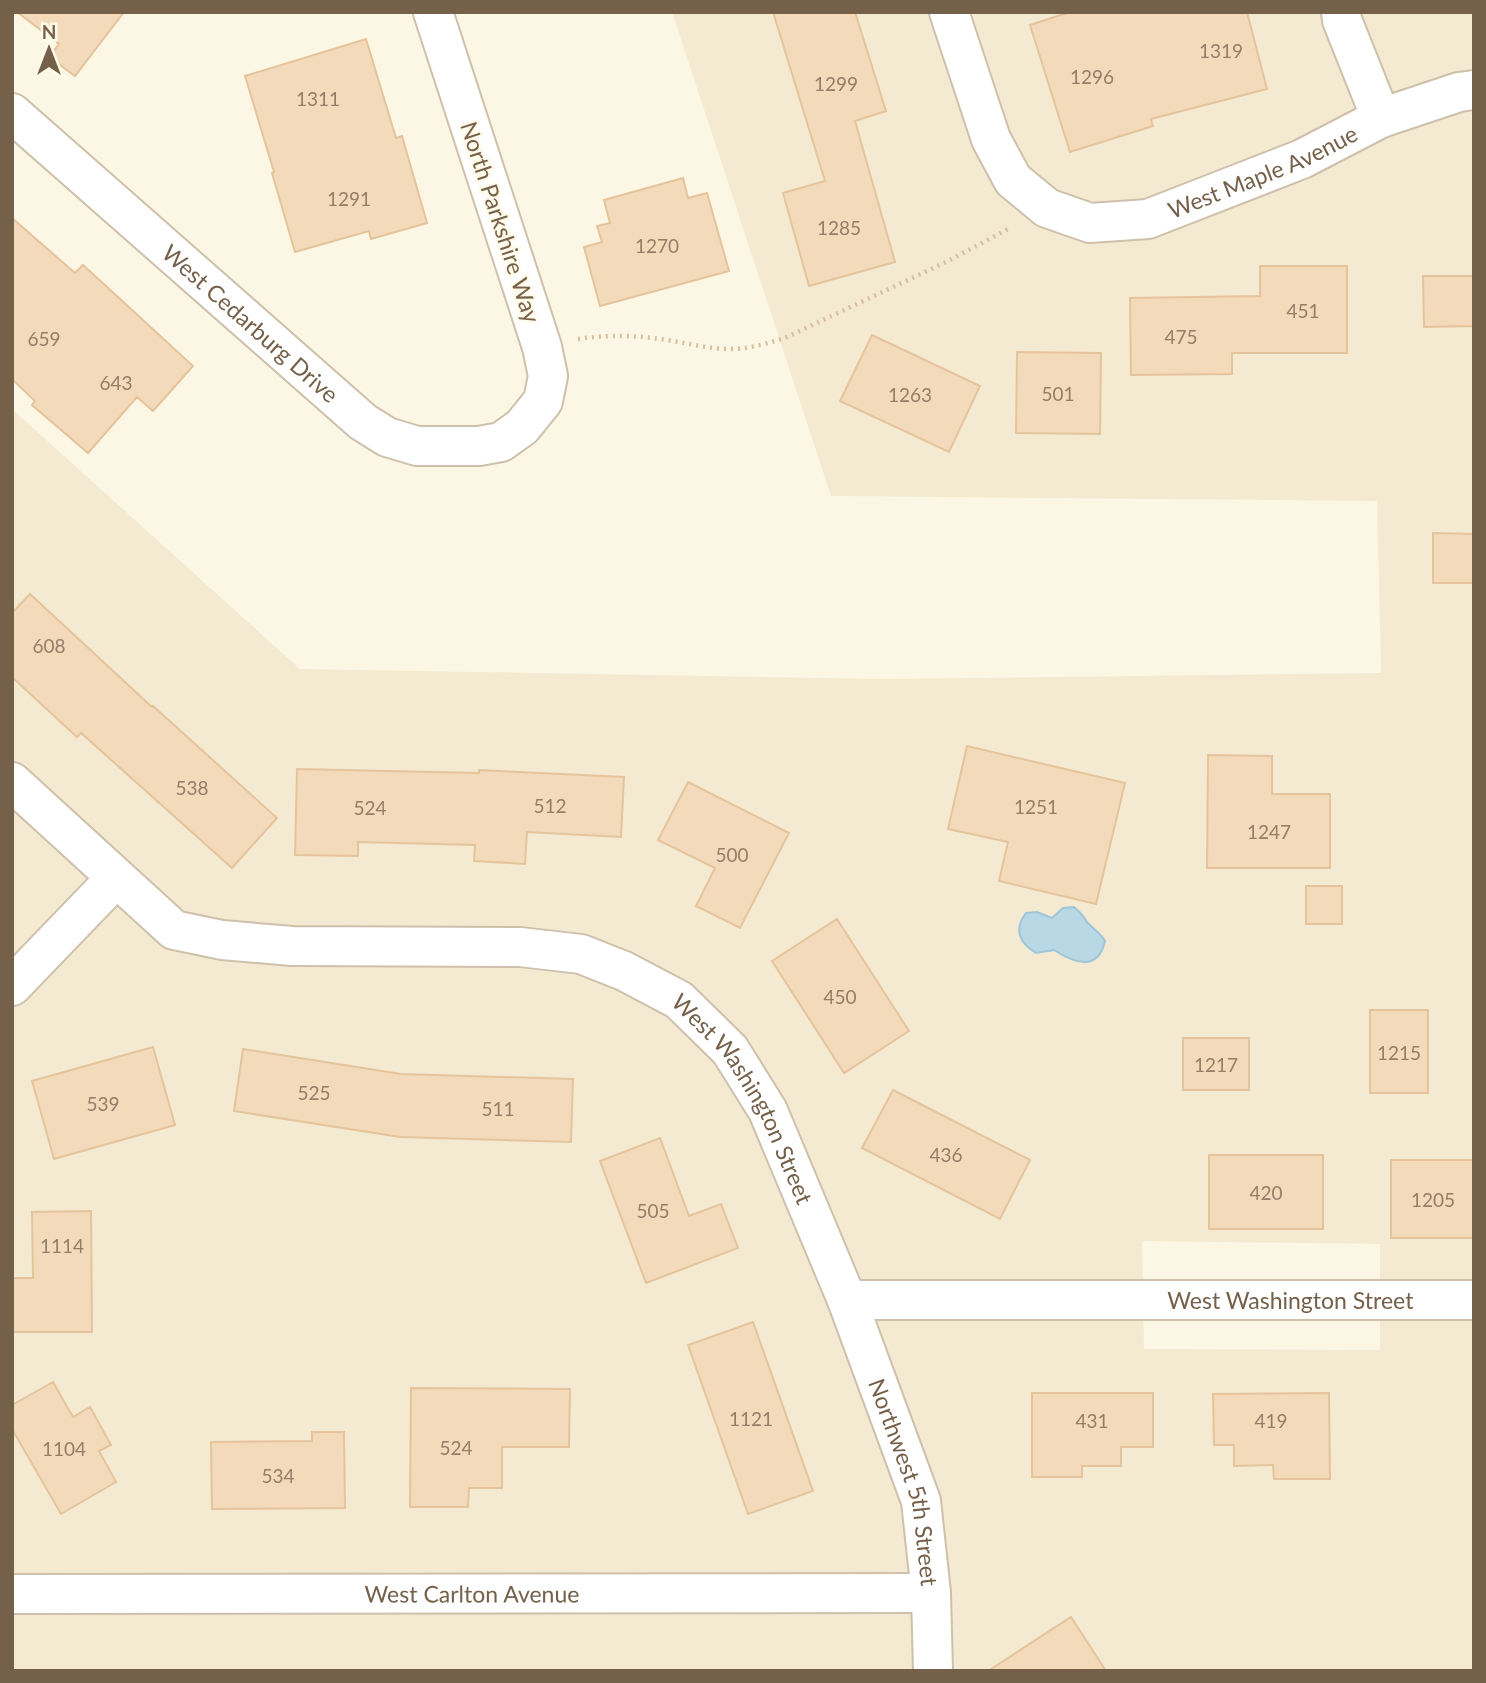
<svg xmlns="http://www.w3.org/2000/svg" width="1486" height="1683" font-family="Lato,sans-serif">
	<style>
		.residential { fill: #f4ead2; fill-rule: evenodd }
		.water { fill: #b8d8e6; stroke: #9ec5d8; stroke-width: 2 }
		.building { fill: #f2dabb; stroke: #e5c49b; stroke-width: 2 }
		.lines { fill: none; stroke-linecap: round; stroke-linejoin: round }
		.minor-casing { stroke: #cec0aa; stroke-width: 42 }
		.path { stroke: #d7be9e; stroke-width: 4.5; stroke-dasharray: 2 5; stroke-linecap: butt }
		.minor { stroke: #fff; stroke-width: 38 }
		.labels { text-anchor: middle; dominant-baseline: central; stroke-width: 5; stroke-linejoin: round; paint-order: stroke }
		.number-label { font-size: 19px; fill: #947e66 }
		.street-label { font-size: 23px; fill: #756049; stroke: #fffaea }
	</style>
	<rect width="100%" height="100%" fill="#fcf7e4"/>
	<!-- residential -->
	<path class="residential" d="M 672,12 L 1474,12 L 1474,1671 L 12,1671 L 12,409 L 300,669 L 884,679 L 1381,673 L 1377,501 L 831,496 ZM 1142,1241 L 1380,1244 L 1380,1350 L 1144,1349 Z"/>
	<!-- water -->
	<path class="water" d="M 1074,907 C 1081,912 1082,915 1087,922 C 1093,929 1100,932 1105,941 C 1098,972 1074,963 1054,950 L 1036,953 C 1020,943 1013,930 1026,913 L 1037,912 L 1052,918 L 1063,908 Z"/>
	<!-- building -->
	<path class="building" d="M 17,12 L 124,12 L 75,76 L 49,57 L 59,44 Z
		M 773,12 L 855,12 L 886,111 L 855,121 L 895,262 L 809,286 L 783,193 L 825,181 Z
		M 1070,12 L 1247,12 L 1267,89 L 1151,119 L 1153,126 L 1070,152 L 1030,25 Z
		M 366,39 L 396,138 L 402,136 L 427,223 L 371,239 L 369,231 L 295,252 L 272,173 L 274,172 L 245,76 Z
		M 683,178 L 688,198 L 707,193 L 729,271 L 600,306 L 584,247 L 602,242 L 597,226 L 610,223 L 604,200 Z
		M 12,218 L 75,273 L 83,265 L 193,366 L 153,411 L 137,397 L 88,453 L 32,405 L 35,401 L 12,379 Z
		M 1260,266 L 1347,266 L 1347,353 L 1232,353 L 1232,374 L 1131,375 L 1130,298 L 1260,296 Z
		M 1423,276 L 1474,276 L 1474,326 L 1424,327 Z
		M 872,335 L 980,386 L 949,452 L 840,401 Z
		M 1017,352 L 1101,353 L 1100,434 L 1016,433 Z
		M 1433,533 L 1474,534 L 1474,583 L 1433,583 Z
		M 30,594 L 152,707 L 153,706 L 277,818 L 232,868 L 81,733 L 77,737 L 12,677 L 12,613 Z
		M 967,746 L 1125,783 L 1096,904 L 999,881 L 1008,842 L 948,829 Z
		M 1208,755 L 1272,756 L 1272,794 L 1330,794 L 1330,868 L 1207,868 Z
		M 297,769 L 479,773 L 479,770 L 624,777 L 621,837 L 527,832 L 525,864 L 474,861 L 475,845 L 358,842 L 358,856 L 295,855 Z
		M 688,782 L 789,833 L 740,928 L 696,906 L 715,868 L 658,840 Z
		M 1306,886 L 1342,886 L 1342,924 L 1306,924 Z
		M 837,919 L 909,1031 L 844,1073 L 772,961 Z
		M 1370,1010 L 1428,1010 L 1428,1093 L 1370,1093 Z
		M 1183,1038 L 1249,1038 L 1249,1090 L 1183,1090 Z
		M 153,1047 L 175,1125 L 54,1159 L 32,1081 Z
		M 243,1049 L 401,1074 L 573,1079 L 571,1142 L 400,1137 L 234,1111 Z
		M 893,1090 L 1030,1160 L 1000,1219 L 862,1148 Z
		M 660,1138 L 689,1216 L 721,1204 L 738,1248 L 646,1283 L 600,1161 Z
		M 1209,1155 L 1323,1155 L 1323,1229 L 1209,1229 Z
		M 1391,1160 L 1474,1160 L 1474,1238 L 1391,1238 Z
		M 91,1211 L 92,1332 L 12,1332 L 12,1278 L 33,1278 L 32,1212 Z
		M 753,1322 L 813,1491 L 748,1514 L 688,1345 Z
		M 53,1382 L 73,1417 L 90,1407 L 111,1445 L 99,1451 L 116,1482 L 61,1514 L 12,1429 L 12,1405 Z
		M 411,1388 L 570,1389 L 569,1447 L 502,1447 L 502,1488 L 469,1488 L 468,1507 L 410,1507 Z
		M 1032,1393 L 1153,1393 L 1153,1447 L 1121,1447 L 1121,1466 L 1082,1466 L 1082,1477 L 1032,1477 Z
		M 1329,1393 L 1330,1479 L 1274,1479 L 1273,1465 L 1234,1466 L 1234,1445 L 1214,1445 L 1213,1394 Z
		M 312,1432 L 344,1432 L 345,1508 L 212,1509 L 211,1442 L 312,1441 Z
		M 1071,1617 L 1106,1671 L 988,1671 Z"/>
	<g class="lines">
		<defs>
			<g id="minor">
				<path id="s1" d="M 949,12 L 991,139 L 1013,180 L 1047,208 L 1090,223 L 1148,219 L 1302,159 L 1381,118 L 1459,92 L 1474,90"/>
				<path d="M 1341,12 L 1342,20 L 1381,118"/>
				<path id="s2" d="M 12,113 L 363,422 L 387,437 L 417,446 L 479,446 L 501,442 L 522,427 L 543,401 L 548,376 L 542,347 L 433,12"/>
				<path id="s3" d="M 12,782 L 174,930 L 222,940 L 292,946 L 520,947 L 581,954 L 624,971 L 679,1000 L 730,1050 L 768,1111 L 847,1300 L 1474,1300"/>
				<path d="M 12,986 L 116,878"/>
				<path id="s4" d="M 847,1300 L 921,1501 L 931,1593 L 933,1671"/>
				<path id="s5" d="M 12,1594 L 931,1593"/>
			</g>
		</defs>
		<!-- minor casing -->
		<use href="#minor" class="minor-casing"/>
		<!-- path -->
		<path class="path" d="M 578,339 C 605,335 633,335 660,339 C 684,342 707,349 731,349 C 750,349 768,343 785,338 L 946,262 L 1010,228"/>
		<!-- minor -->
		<use href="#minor" class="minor"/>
	</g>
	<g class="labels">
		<!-- number labels -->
		<g class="number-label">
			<text x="1221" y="50">1319</text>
			<text x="1092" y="76">1296</text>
			<text x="836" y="83">1299</text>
			<text x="318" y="98">1311</text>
			<text x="349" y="198">1291</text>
			<text x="839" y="227">1285</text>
			<text x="657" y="245">1270</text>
			<text x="1303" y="310">451</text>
			<text x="1181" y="336">475</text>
			<text x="44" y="338">659</text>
			<text x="116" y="382">643</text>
			<text x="1058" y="393">501</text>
			<text x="910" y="394">1263</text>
			<text x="49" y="645">608</text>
			<text x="192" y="787">538</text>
			<text x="550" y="805">512</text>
			<text x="1036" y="806">1251</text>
			<text x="370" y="807">524</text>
			<text x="1269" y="831">1247</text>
			<text x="732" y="854">500</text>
			<text x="840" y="996">450</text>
			<text x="1399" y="1052">1215</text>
			<text x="1216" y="1064">1217</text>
			<text x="314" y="1092">525</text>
			<text x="103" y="1103">539</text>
			<text x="498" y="1108">511</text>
			<text x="946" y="1154">436</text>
			<text x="1266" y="1192">420</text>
			<text x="1433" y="1199">1205</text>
			<text x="653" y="1210">505</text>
			<text x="62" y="1245">1114</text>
			<text x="751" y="1418">1121</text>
			<text x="1092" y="1420">431</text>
			<text x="1271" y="1420">419</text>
			<text x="456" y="1447">524</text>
			<text x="64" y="1448">1104</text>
			<text x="278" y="1475">534</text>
		</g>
		<!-- street labels -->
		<g class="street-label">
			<text stroke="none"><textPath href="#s1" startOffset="452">West Maple Avenue</textPath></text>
			<text transform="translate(501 222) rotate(72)">North Parkshire Way</text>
			<text stroke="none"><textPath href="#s2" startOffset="318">West Cedarburg Drive</textPath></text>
			<text stroke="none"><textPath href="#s3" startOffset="856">West Washington Street</textPath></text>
			<text stroke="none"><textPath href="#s3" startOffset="1528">West Washington Street</textPath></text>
			<text stroke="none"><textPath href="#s4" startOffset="192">Northwest 5th Street</textPath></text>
			<text stroke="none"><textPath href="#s5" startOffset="460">West Carlton Avenue</textPath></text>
		</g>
	</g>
	<!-- border -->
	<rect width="1486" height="1683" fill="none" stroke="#756049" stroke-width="28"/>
	<!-- north arrow -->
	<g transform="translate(49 49)" stroke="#fffaea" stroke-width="5" paint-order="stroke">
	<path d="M0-5L12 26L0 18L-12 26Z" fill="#756049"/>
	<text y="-10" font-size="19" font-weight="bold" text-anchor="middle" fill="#756049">N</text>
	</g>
</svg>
